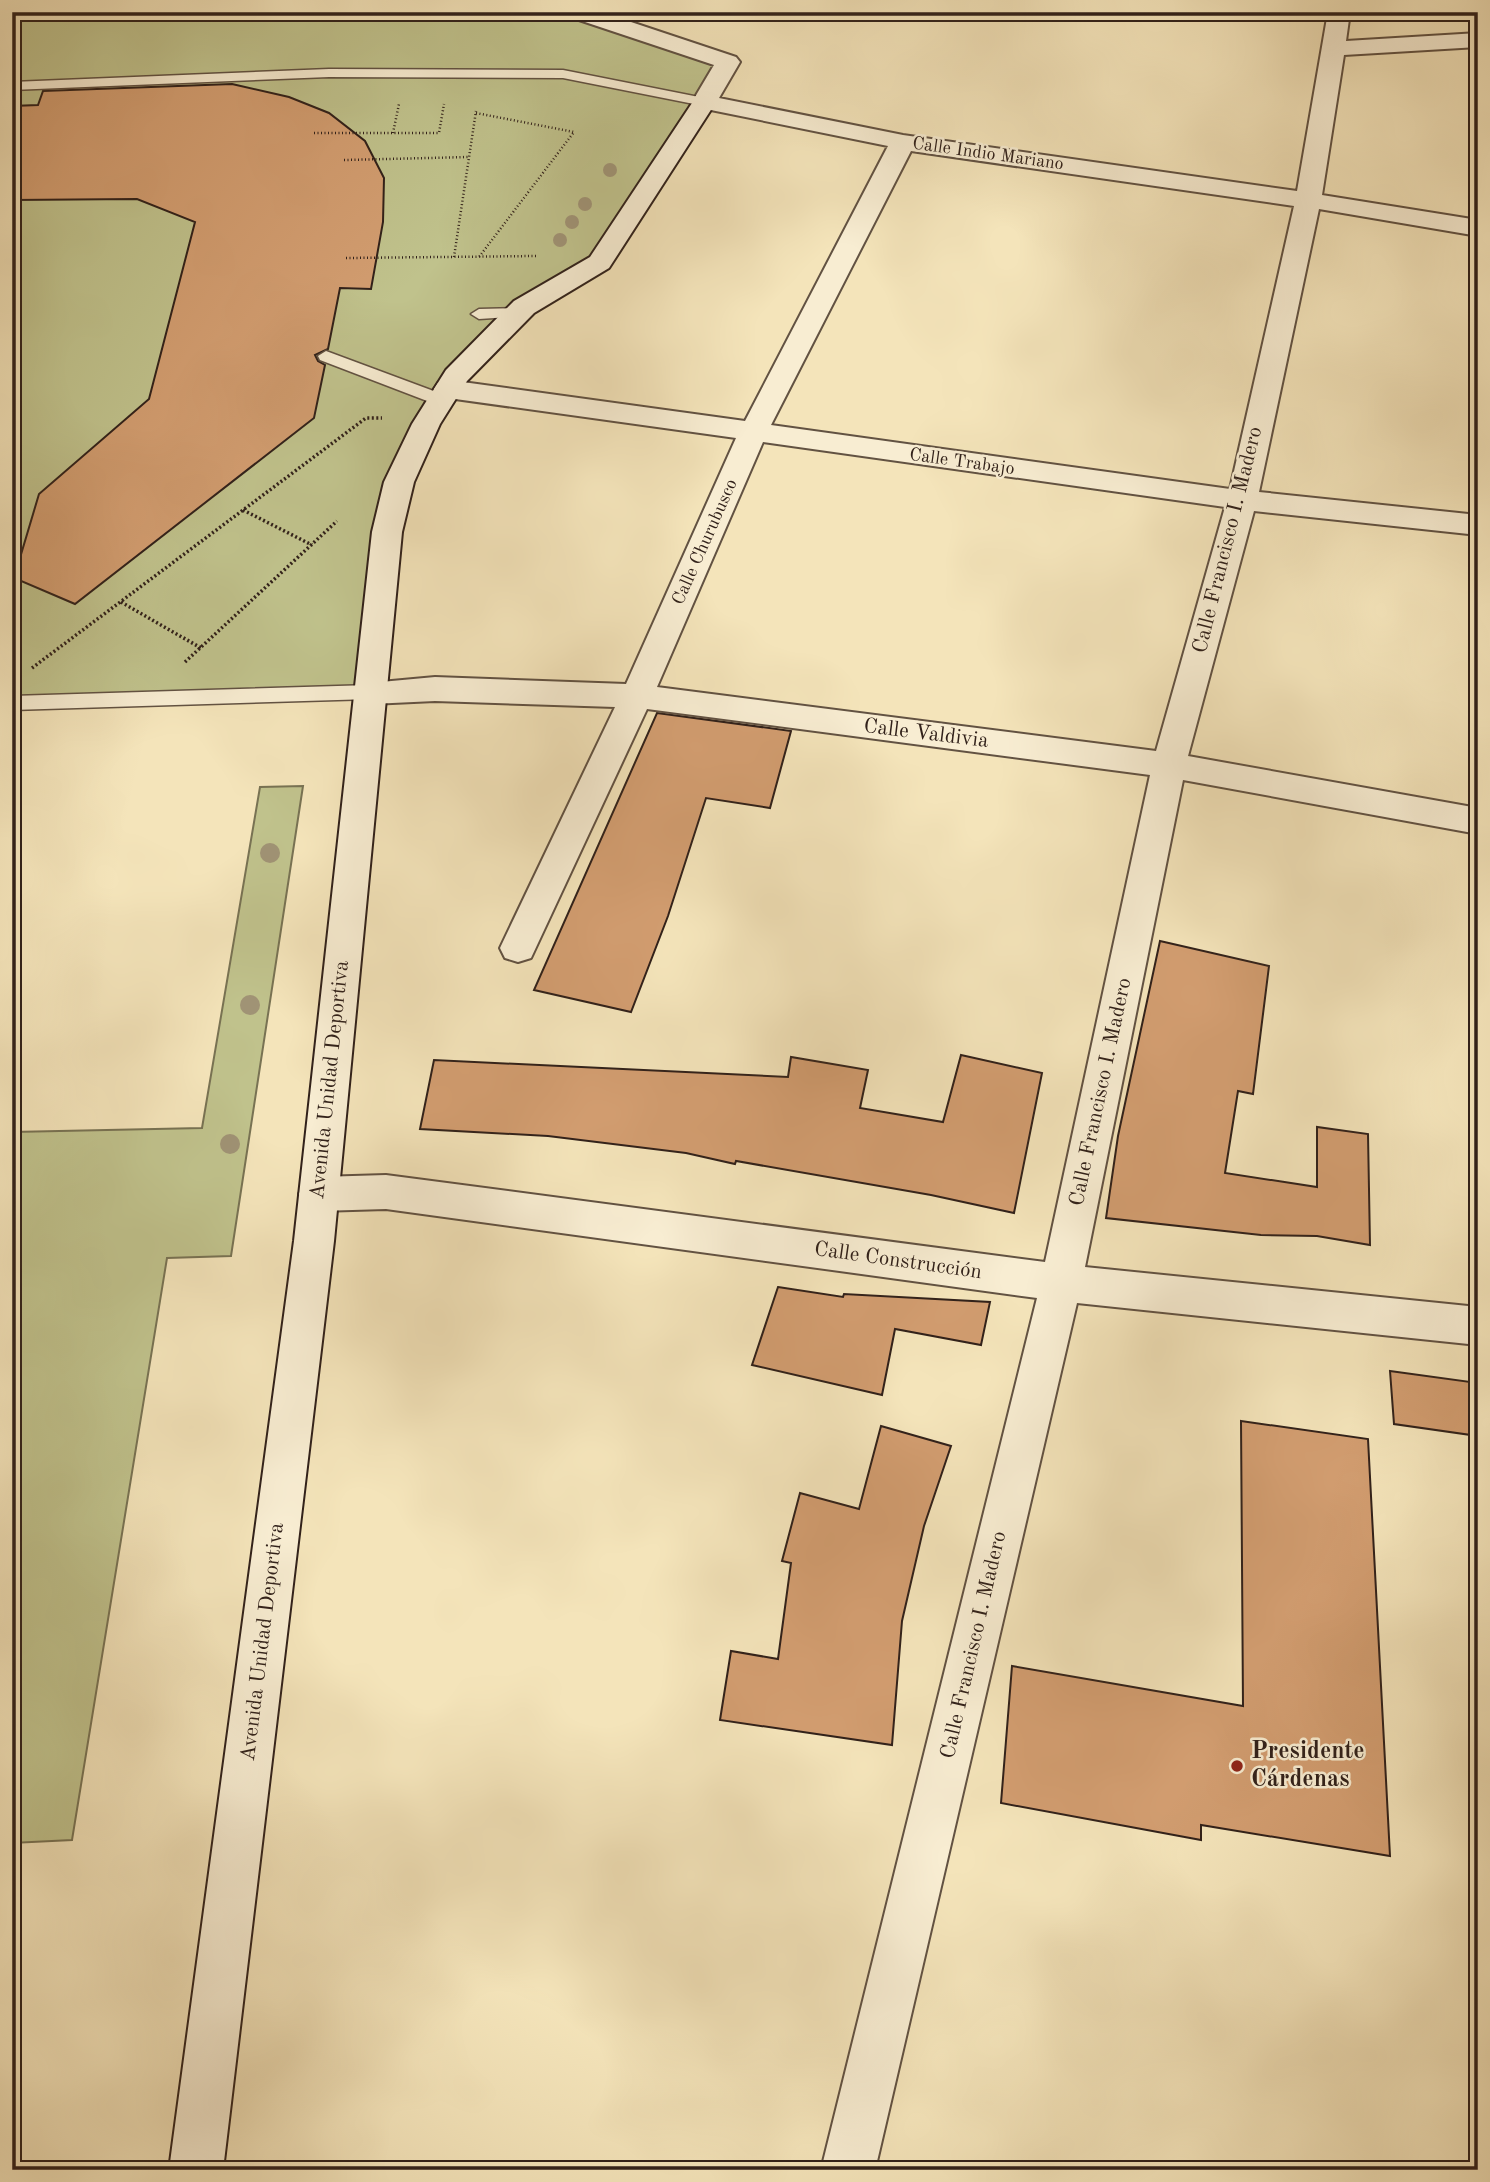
<svg xmlns="http://www.w3.org/2000/svg" width="1490" height="2182" font-family="'Old Standard TT',serif">
	<style>
		.green { fill: #c0c28c; stroke: #787253; stroke-width: 2 }
		.building { fill: #d29d70; stroke: #31211a; stroke-width: 2 }
		.lines { fill: none; stroke-linecap: round; stroke-linejoin: round }
		.lane-casing { stroke: #625242; stroke-width: 3 }
		.street-casing { stroke: #625242; stroke-width: 4 }
		.secondary-casing { stroke: #31211a; stroke-width: 4 }
		.path-far1 { stroke: #31211a; stroke-width: 2.5; stroke-dasharray: 1 2.5; stroke-linecap: butt }
		.path { stroke: #31211a; stroke-width: 3.5; stroke-dasharray: 2 2.5; stroke-linecap: butt }
		.lane { fill: #f8edd2; fill-rule: evenodd }
		.street { fill: #f8edd2; fill-rule: evenodd }
		.secondary { fill: #f8edd2; fill-rule: evenodd }
		.tree { fill: #a09375 }
		.poi-dot { fill: #8f2418; stroke: #f8edd2; stroke-width: 2.5 }
		.labels { text-anchor: middle; dominant-baseline: central; stroke-width: 5; stroke-linejoin: round; paint-order: stroke }
		.far-street-label { font-size: 18px; fill: #31211a; stroke: #f8edd2 }
		.street-label { font-size: 21px; fill: #31211a; stroke: #f8edd2 }
		.near-poi-label { font-size: 24px; font-weight: bold; fill: #31211a; stroke: #f8edd2; text-anchor: start }
	</style>
	<rect width="100%" height="100%" fill="#f4e4ba"/>
	<filter id="stains"><feTurbulence type="fractalNoise" baseFrequency=".00286" numOctaves="4"/><feColorMatrix values="0 0 0 0 .2 0 0 0 0 .09 0 0 0 0 .02 0 0 0 .5 -.17"/></filter>
	<radialGradient id="worn" r=".72"><stop offset=".6" stop-color="#630" stop-opacity="0"/><stop offset="1" stop-color="#630" stop-opacity=".3"/></radialGradient>
	<!-- green -->
	<path class="green" d="M 12,12 L 577,12 L 728,62 L 600,262 L 491,339 L 399,482 L 371,692 L 12,703 Z
		M 303,786 L 231,1256 L 167,1258 L 72,1840 L 12,1843 L 12,1132 L 202,1128 L 260,787 Z"/>
	<!-- building -->
	<path class="building" d="M 232,84 L 289,97 L 329,113 L 365,141 L 384,178 L 383,222 L 371,289 L 340,288 L 328,349 L 315,355 L 318,361 L 325,365 L 314,418 L 75,604 L 14,578 L 39,494 L 149,399 L 195,222 L 137,199 L 12,200 L 12,106 L 38,105 L 43,91 Z
		M 657,713 L 791,731 L 770,808 L 706,798 L 668,916 L 631,1012 L 534,990 Z
		M 1160,941 L 1269,966 L 1253,1094 L 1238,1091 L 1225,1173 L 1317,1187 L 1317,1127 L 1368,1134 L 1370,1245 L 1317,1236 L 1261,1235 L 1106,1218 L 1118,1136 Z
		M 961,1055 L 1042,1073 L 1014,1213 L 931,1195 L 736,1161 L 735,1164 L 686,1153 L 548,1136 L 420,1129 L 434,1060 L 788,1077 L 791,1057 L 868,1070 L 860,1108 L 943,1122 Z
		M 778,1287 L 843,1297 L 844,1294 L 990,1302 L 981,1345 L 895,1329 L 882,1395 L 752,1365 Z
		M 1390,1371 L 1478,1383 L 1478,1436 L 1394,1424 Z
		M 1241,1421 L 1368,1439 L 1390,1856 L 1201,1825 L 1201,1840 L 1001,1803 L 1012,1666 L 1243,1706 Z
		M 881,1426 L 951,1446 L 924,1526 L 902,1621 L 892,1745 L 720,1720 L 731,1651 L 778,1659 L 791,1563 L 782,1561 L 800,1493 L 859,1509 Z"/>
	<g class="lines">
		<defs>
			<path id="lane" d="M 329,69 L 563,70 L 704,98 L 711,102 L 704,106 L 563,78 L 329,77 L 12,90 L 12,82 Z
				M 517,308 L 523,310 L 523,316 L 479,319 L 471,314 L 479,309 Z
				M 326,351 L 447,396 L 449,400 L 447,404 L 435,404 L 320,360 L 318,356 Z
				M 371,685 L 381,692 L 371,699 L 12,710 L 12,696 Z"/>
			<path id="street" d="M 567,12 L 601,12 L 736,57 L 740,62 L 719,98 L 903,135 L 1297,191 L 1328,12 L 1350,12 L 1346,41 L 1478,33 L 1478,47 L 1344,55 L 1322,195 L 1478,220 L 1478,236 L 1319,209 L 1259,492 L 1478,515 L 1478,535 L 1254,511 L 1188,756 L 1478,808 L 1478,834 L 1183,780 L 1085,1267 L 1478,1307 L 1478,1345 L 1077,1303 L 875,2170 L 821,2170 L 1037,1298 L 386,1209 L 319,1211 L 305,1206 L 299,1194 L 305,1182 L 319,1177 L 386,1175 L 1045,1262 L 1150,775 L 647,709 L 531,958 L 518,962 L 505,958 L 500,948 L 615,707 L 435,701 L 371,704 L 359,700 L 355,692 L 359,684 L 435,677 L 626,684 L 736,438 L 448,398 L 438,395 L 434,389 L 438,383 L 448,380 L 745,421 L 888,146 L 696,107 L 692,102 L 714,65 L 570,17 ZM 911,151 L 1294,206 L 1230,489 L 771,425 ZM 763,442 L 1225,507 L 1156,751 L 657,687 Z"/>
			<path id="secondary" d="M 704,95 L 712,97 L 716,102 L 609,268 L 534,313 L 467,381 L 440,424 L 414,482 L 402,532 L 334,1241 L 223,2170 L 169,2170 L 294,1241 L 372,532 L 384,482 L 412,424 L 446,370 L 514,301 L 590,257 L 696,97 Z"/>
		</defs>
		<!-- lane casing -->
		<use href="#lane" class="lane-casing"/>
		<!-- street casing -->
		<use href="#street" class="street-casing"/>
		<!-- secondary casing -->
		<use href="#secondary" class="secondary-casing"/>
		<!-- path-far1 -->
		<path class="path-far1" d="M 476,113 L 574,132 L 479,257
			M 314,133 L 439,133 L 444,104
			M 393,133 L 399,104
			M 344,160 L 469,157
			M 454,257 L 476,111
			M 346,258 L 536,256"/>
		<!-- path -->
		<path class="path" d="M 243,510 L 312,545
			M 121,602 L 201,648
			M 185,662 L 337,521
			M 32,668 L 366,418 L 382,418"/>
		<!-- lane -->
		<use href="#lane" class="lane"/>
		<!-- street -->
		<use href="#street" class="street"/>
		<!-- secondary -->
		<use href="#secondary" class="secondary"/>
	</g>
	<!-- trees -->
	<g class="tree">
		<circle cx="610" cy="170" r="7"/>
		<circle cx="585" cy="204" r="7"/>
		<circle cx="572" cy="222" r="7"/>
		<circle cx="560" cy="240" r="7"/>
		<circle cx="270" cy="853" r="10"/>
		<circle cx="250" cy="1005" r="10"/>
		<circle cx="230" cy="1144" r="10"/>
	</g>
	<!-- markers -->
	<circle class="poi-dot" cx="1237" cy="1766" r="7"/>
	<g class="labels">
		<!-- far-street labels -->
		<g class="far-street-label">
			<text transform="translate(988 154) rotate(8)">Calle Indio Mariano</text>
			<text transform="translate(962 462) rotate(8)">Calle Trabajo</text>
			<text transform="translate(705 542) rotate(-66)">Calle Churubusco</text>
		</g>
		<!-- street labels -->
		<g class="street-label">
			<text transform="translate(1228 540) rotate(-76)">Calle Francisco I. Madero</text>
			<text transform="translate(926 734) rotate(7)">Calle Valdivia</text>
			<text transform="translate(330 1080) rotate(-84)">Avenida Unidad Deportiva</text>
			<text transform="translate(1101 1092) rotate(-78)">Calle Francisco I. Madero</text>
			<text transform="translate(898 1261) rotate(8)">Calle Construcción</text>
			<text transform="translate(263 1642) rotate(-83)">Avenida Unidad Deportiva</text>
			<text transform="translate(974 1645) rotate(-77)">Calle Francisco I. Madero</text>
		</g>
		<!-- near-poi labels -->
		<g class="near-poi-label">
			<text x="1251" y="1752">Presidente<tspan x="1251" dy="28">Cárdenas</tspan></text>
		</g>
	</g>
	<!-- margin -->
	<rect width="1490" height="2182" fill="none" stroke="#f4e4ba" stroke-width="42"/>
	<rect x="14" y="14" width="1462" height="2154" fill="none" stroke="#31211a" stroke-width="3.5"/>
	<rect x="21" y="21" width="1448" height="2140" fill="none" stroke="#31211a" stroke-width="2"/>
	<rect width="100%" height="100%" filter="url(#stains)"/>
	<rect width="100%" height="100%" fill="url(#worn)"/>
</svg>
